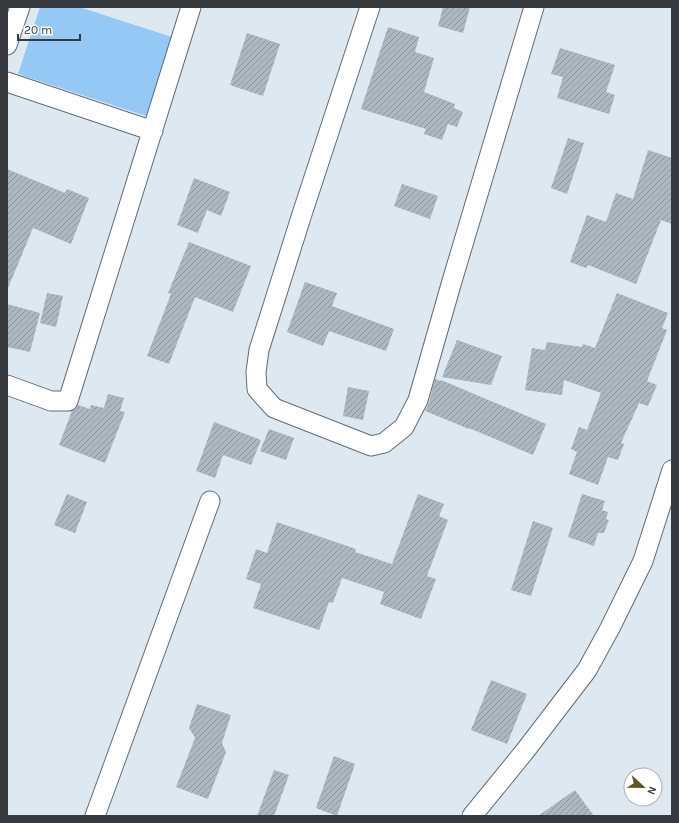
<svg xmlns="http://www.w3.org/2000/svg" width="679" height="823" font-family="Karla,sans-serif">
	<style>
		.grass { fill: #94c9f6 }
		.building { fill: url(#building-hatch) }
		.lines { fill: none; stroke-linecap: round; stroke-linejoin: round }
		.minor-casing { stroke: #636c74; stroke-width: 21 }
		.minor { stroke: #fff; stroke-width: 19 }
	</style>
	<defs>
		<pattern id="building-hatch" width="6" height="6" patternUnits="userSpaceOnUse"><rect width="6" height="6" fill="#adb7c0"/><path d="M-1 1l2-2M0 6l6-6M5 7l2-2" fill="none" stroke="#8e969d"/></pattern>
	</defs>
	<rect width="100%" height="100%" fill="#dde8f1"/>
	<!-- grass -->
	<path class="grass" d="M 40,7 L 79,7 L 175,38 L 149,117 L 18,74 Z"/>
	<!-- building -->
	<path class="building" d="M 443,7 L 470,7 L 463,33 L 438,26 Z
		M 388,27 L 419,37 L 415,52 L 434,58 L 424,92 L 455,104 L 454,108 L 463,112 L 457,127 L 448,124 L 442,140 L 424,134 L 426,129 L 361,109 Z
		M 247,33 L 280,44 L 263,96 L 230,85 Z
		M 560,48 L 615,65 L 606,92 L 615,95 L 609,114 L 557,98 L 563,77 L 551,74 Z
		M 568,138 L 584,143 L 567,194 L 551,188 Z
		M 648,150 L 672,158 L 672,224 L 661,220 L 636,284 L 588,265 L 586,268 L 570,262 L 587,215 L 606,222 L 616,193 L 633,199 Z
		M 7,169 L 65,193 L 67,189 L 89,198 L 71,244 L 33,228 L 8,288 L 7,288 Z
		M 194,178 L 230,192 L 221,216 L 207,210 L 198,233 L 177,225 Z
		M 402,184 L 438,196 L 430,219 L 394,206 Z
		M 189,242 L 251,266 L 233,312 L 195,297 L 169,364 L 147,356 L 171,294 L 168,293 Z
		M 305,282 L 337,293 L 332,306 L 394,329 L 386,351 L 329,331 L 323,346 L 287,332 Z
		M 47,293 L 63,296 L 56,327 L 40,323 Z
		M 617,293 L 668,313 L 662,328 L 667,330 L 647,381 L 657,385 L 648,406 L 639,403 L 621,443 L 624,444 L 618,460 L 608,457 L 598,485 L 569,474 L 577,452 L 571,449 L 579,427 L 587,430 L 601,393 L 564,380 L 562,395 L 525,390 L 532,348 L 545,350 L 547,342 L 582,347 L 583,344 L 595,348 Z
		M 7,304 L 40,313 L 30,352 L 7,347 Z
		M 457,340 L 502,356 L 491,385 L 442,377 Z
		M 435,379 L 441,381 L 441,380 L 546,424 L 533,455 L 469,428 L 469,429 L 425,411 L 429,403 Z
		M 348,387 L 369,391 L 363,420 L 343,416 Z
		M 108,394 L 124,398 L 120,411 L 125,412 L 105,463 L 59,445 L 72,411 L 75,410 L 78,405 L 90,409 L 91,405 L 104,408 Z
		M 214,422 L 261,440 L 251,465 L 223,455 L 215,478 L 196,471 Z
		M 269,429 L 294,438 L 286,460 L 260,451 Z
		M 67,494 L 87,502 L 75,533 L 54,525 Z
		M 418,494 L 444,504 L 439,516 L 448,520 L 427,576 L 436,579 L 421,619 L 380,604 L 384,592 L 342,578 L 333,603 L 329,602 L 319,630 L 253,608 L 261,584 L 246,579 L 256,549 L 267,553 L 277,522 L 356,549 L 355,552 L 392,564 Z
		M 582,494 L 605,501 L 602,510 L 608,512 L 606,519 L 609,520 L 604,533 L 598,533 L 594,546 L 568,537 Z
		M 533,521 L 553,528 L 531,596 L 511,590 Z
		M 491,680 L 527,694 L 507,744 L 471,730 Z
		M 197,704 L 231,715 L 222,743 L 226,752 L 208,799 L 176,787 L 195,738 L 189,728 Z
		M 334,756 L 355,764 L 337,816 L 316,808 Z
		M 274,770 L 289,775 L 274,816 L 257,816 Z
		M 575,790 L 594,816 L 538,816 Z"/>
	<g class="lines">
		<defs>
			<path id="minor" d="M 370,7 L 302,214 L 259,350 L 256,372 L 257,389 L 274,408 L 371,446 L 384,443 L 404,427 L 418,400 L 452,281 L 534,7
				M 7,45 L 20,7
				M 7,82 L 153,131
				M 7,385 L 51,401 L 68,401 L 191,7
				M 95,816 L 210,501
				M 472,816 L 525,751 L 587,670 L 610,628 L 643,561 L 672,470"/>
		</defs>
		<!-- minor casing -->
		<use href="#minor" class="minor-casing"/>
		<!-- minor -->
		<use href="#minor" class="minor"/>
	</g>
	<!-- border -->
	<rect width="679" height="823" fill="none" stroke="#363a3e" stroke-width="16"/>
	<!-- north arrow -->
	<g transform="translate(643 787) rotate(112)"><circle r="19" fill="#ffffff" stroke="#afb0b2"/>
	<path d="M0-3L7 15L0 10L-7 15Z" fill="#635522"/>
	<text y="-6" font-size="11" font-weight="bold" text-anchor="middle" fill="#363a3e">N</text>
	</g>
	<!-- scale -->
	<path d="M18 34v6h62v-6" fill="none" stroke="#363a3e" stroke-width="2"/>
	<text x="24" y="34" font-size="12" fill="#363a3e" stroke="#ffffff" stroke-width="3" paint-order="stroke">20 m</text>
</svg>
